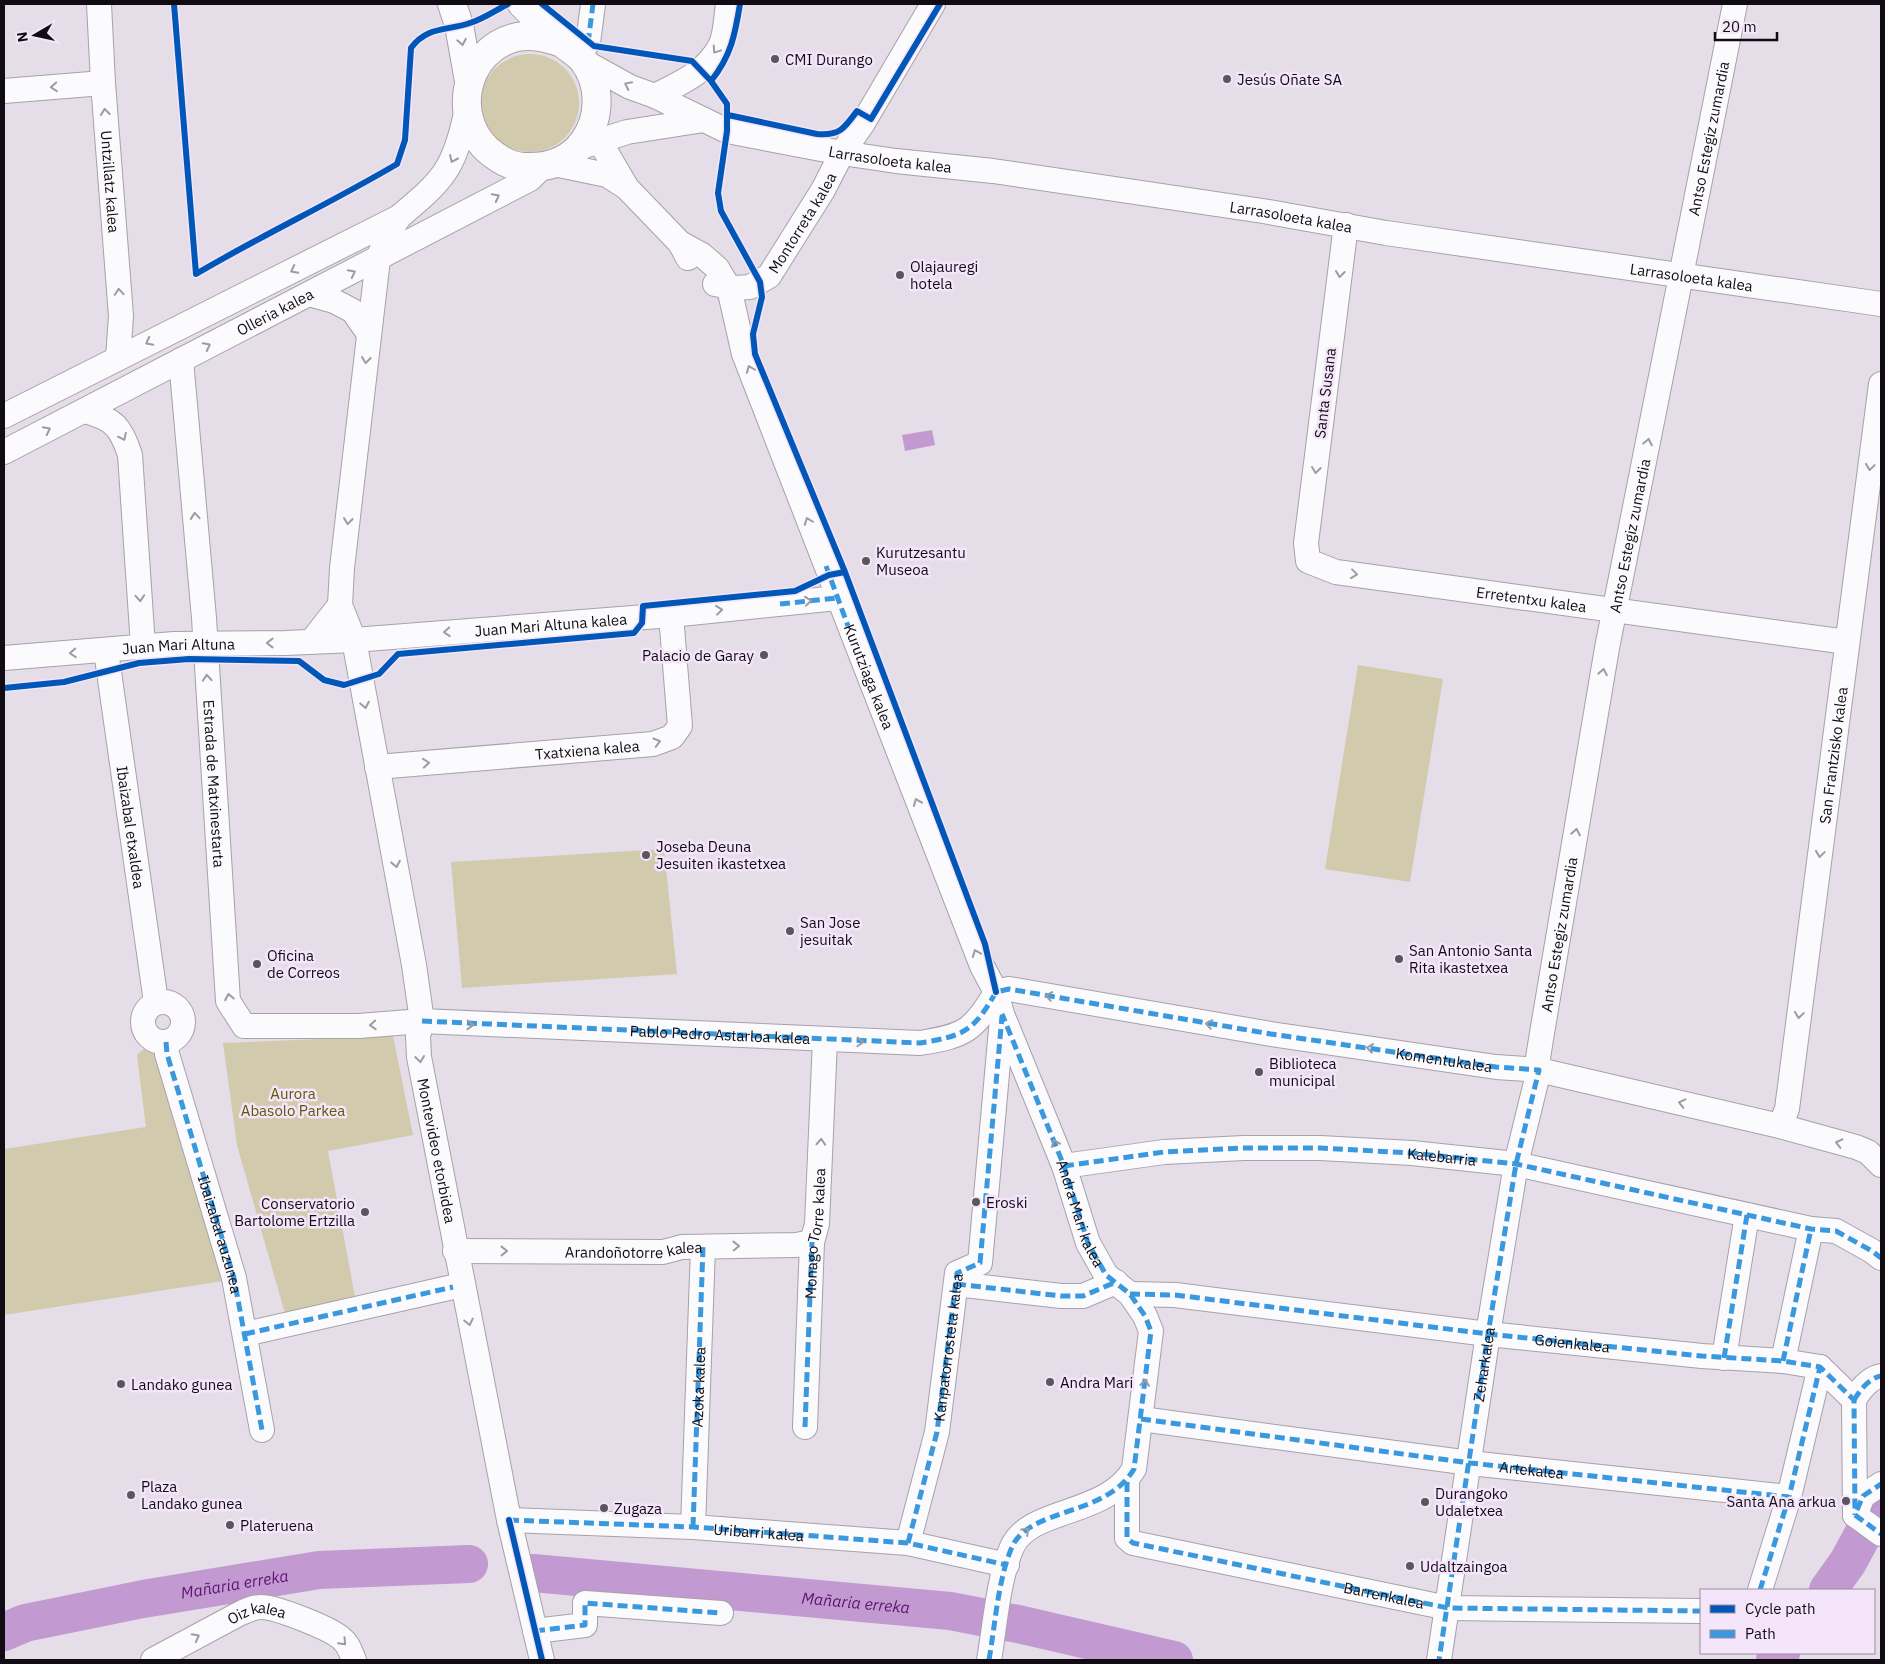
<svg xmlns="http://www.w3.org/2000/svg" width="1885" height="1664" font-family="'IBM Plex Sans',sans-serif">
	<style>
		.green { fill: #d2caac }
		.water { fill: #c399d1 }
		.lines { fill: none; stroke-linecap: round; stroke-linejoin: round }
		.river { stroke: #c399d1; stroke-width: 38 }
		.street-casing { stroke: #a7a1a9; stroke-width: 26 }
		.secondary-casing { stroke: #a7a1a9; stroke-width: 30 }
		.street { stroke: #fbfafc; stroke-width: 24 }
		.secondary { stroke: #fbfafc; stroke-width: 28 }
		.quiet { stroke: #3a99de; stroke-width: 5; stroke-dasharray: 10 5; stroke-linecap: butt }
		.cycleway-casing { stroke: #f5e5fb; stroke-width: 9 }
		.cycleway { stroke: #0057b8; stroke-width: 6 }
		.oneway { stroke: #9d9b9f }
		.poi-dot { fill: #5b555e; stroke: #f5e5fb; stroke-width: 2 }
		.labels { text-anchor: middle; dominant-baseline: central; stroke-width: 5; stroke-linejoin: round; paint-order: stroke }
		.poi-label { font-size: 15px; fill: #110c13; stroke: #f5e5fb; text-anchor: start }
		.street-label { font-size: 15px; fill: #110c13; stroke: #f5e5fb }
		.park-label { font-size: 15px; fill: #615706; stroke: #f5e5fb }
		.water-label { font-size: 16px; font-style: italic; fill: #5c1470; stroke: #f5e5fb }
	</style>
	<rect width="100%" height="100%" fill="#e5dde8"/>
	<!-- green -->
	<path class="green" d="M481 103a49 49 0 1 1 98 0a49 49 0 1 1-98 0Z
		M 1358,665 L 1443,679 L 1410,882 L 1325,869 Z
		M 664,849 L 677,974 L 462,988 L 451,862 Z
		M 393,1036 L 413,1135 L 328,1151 L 357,1308 L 288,1324 L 237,1145 L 223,1043 Z
		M 144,1049 L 162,1056 L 223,1281 L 4,1315 L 4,1149 L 146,1127 L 137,1055 Z"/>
	<!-- water -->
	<path class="water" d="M 932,430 L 935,445 L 905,451 L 902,435 Z"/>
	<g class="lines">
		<!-- river -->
		<g class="river">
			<path id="s1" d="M 533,1573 L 950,1611 L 1018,1624 L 1174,1660"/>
			<path d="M 1828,1590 L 1848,1562 L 1881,1501"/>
			<path id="s2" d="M 4,1632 L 25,1623 L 143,1599 L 319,1570 L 469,1564"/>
			<path d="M 1775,1660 L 1781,1653"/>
		</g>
		<defs>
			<g id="street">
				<path id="s3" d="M 99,4 L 103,83 L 121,316 L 118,358"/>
				<path d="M 588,43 L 593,4"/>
				<path id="s4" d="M 583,61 L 630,87 L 655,96 L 727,131 L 842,153 L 896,161 L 993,171 L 1263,211 L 1386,233 L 1881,304"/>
				<path d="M 4,91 L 103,83"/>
				<path d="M 655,96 C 680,83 706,73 720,46 C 726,35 726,16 728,4"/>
				<path d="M 592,128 L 627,188 L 680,243 L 688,258"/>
				<path d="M 584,146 L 627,132 L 704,120"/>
				<path d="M 554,164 L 607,175 L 626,187"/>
				<path id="s5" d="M 399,217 L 386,238 L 378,259 L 342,568 L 340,605 L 354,640 L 414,965 L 422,1021 L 418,1036 L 419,1057 L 509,1520 L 542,1660"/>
				<path id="s6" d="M 1346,225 L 1306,543 L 1308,561 L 1336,572 L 1847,642"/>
				<path id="s7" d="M 680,243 L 702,255 L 717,268 L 729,288 L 744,354 L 982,966 L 996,992 L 1002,1014 L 1064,1166 L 1088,1243 L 1106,1275 L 1130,1294 L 1145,1316 L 1151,1331 L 1134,1469 C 1106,1517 1030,1507 1012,1547 C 998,1579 995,1626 989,1660"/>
				<path id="s8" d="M 715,284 L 735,288 L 750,287 L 769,276 L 823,190 L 842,153 L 863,123 L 933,4"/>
				<path d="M 309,294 L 334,301 L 353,311 L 369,334"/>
				<path id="s9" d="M 181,360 L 204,618 L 228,1001 L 244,1026 L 359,1026 L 422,1021 L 920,1043 C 964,1036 974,1031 996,992 L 1009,989 L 1271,1034 L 1496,1067 L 1539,1070 L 1780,1126 L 1856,1147 L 1868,1152 L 1881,1165"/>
				<path d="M 85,411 C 114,419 121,427 130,455 L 143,646"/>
				<path d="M 4,416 L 399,217 C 443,180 454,170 466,113"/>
				<path id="s10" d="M 4,452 L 530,179 L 542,167"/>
				<path d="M 311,642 L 340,605"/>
				<path id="s11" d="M 106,651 L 156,1002"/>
				<path id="s12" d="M 4,658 L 174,644 L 286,643 L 354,640 L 671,615 L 837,598"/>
				<path id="s13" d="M 377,767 L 653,744 L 672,737 L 680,726 L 671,615"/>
				<circle cx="163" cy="1022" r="20"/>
				<path d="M 166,1042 L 167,1054 L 234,1278 L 262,1430"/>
				<path id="s14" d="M 1780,1126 L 1787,1109 L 1881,384"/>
				<path d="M 1064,1166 L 1164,1152 L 1244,1148 L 1320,1148 L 1412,1153 L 1516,1164 L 1811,1229 L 1836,1231 L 1872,1251 L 1881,1258"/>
				<path id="s15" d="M 455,1251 L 663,1252 L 682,1247 L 796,1245 L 812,1242"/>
				<path d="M 956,1284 L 1061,1296 L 1083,1296 L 1116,1282"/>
				<path d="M 1130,1294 L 1175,1295 L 1488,1334 L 1702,1356 L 1783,1361 L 1820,1367 L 1854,1400 L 1855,1515"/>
				<path d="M 245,1334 L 453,1287"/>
				<path d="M 1724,1358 L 1747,1215"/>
				<path d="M 1783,1361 L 1811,1229"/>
				<path d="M 1854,1400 C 1860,1390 1869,1378 1881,1376"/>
				<path id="s16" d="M 1141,1419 L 1470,1463 L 1789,1497 L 1820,1367"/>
				<path id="s17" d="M 805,1427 L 812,1242 L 817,1224 L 825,1040"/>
				<path d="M 1127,1482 L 1127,1538 L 1133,1543 L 1448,1608 L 1701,1611"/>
				<path d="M 1855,1515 L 1863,1496 L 1881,1484"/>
				<path d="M 1855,1515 L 1881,1534"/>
				<path d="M 509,1520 L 693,1527 L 908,1543 L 1007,1565"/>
				<path d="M 693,1527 L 703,1247"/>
				<path d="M 908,1543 L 937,1432 L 957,1273 L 980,1263 L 1002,1018"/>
				<path d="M 1760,1590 L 1789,1497"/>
				<path d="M 535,1631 L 585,1625 L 585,1603 L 721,1613"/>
				<path id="s18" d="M 153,1660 L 235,1616 C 243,1612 252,1607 261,1607 C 276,1607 333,1629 343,1640 C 349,1645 351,1653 354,1660"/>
				<path id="s19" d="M 1439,1660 L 1488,1334 L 1516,1164 L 1539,1070 L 1538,1058 L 1541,1039 L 1607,648 L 1735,4"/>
			</g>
			<path id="secondary" d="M 452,4 L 459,25 L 469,81
				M 522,4 C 534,16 547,29 560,41 C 567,48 576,52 583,60 C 601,84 601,117 584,141 C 570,161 549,168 525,167 C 514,167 502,161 494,155 C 449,123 462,50 517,37 C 533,34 547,38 562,43"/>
		</defs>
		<!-- street casing -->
		<use href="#street" class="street-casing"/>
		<!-- secondary casing -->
		<use href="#secondary" class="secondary-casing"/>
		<!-- street -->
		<use href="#street" class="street"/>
		<!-- secondary -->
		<use href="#secondary" class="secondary"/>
		<!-- quiet -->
		<g class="quiet">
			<path d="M 588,43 L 593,4"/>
			<path d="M 826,566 L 848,626"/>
			<path d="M 780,604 L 837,598"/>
			<path d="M 422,1021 L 920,1043 C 964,1036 974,1031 996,992 L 1009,989 L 1271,1034 L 1496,1067 L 1539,1070 L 1516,1164 L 1488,1334 L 1439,1660"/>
			<path id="s20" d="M 166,1042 L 167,1054 L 234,1278 L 262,1430"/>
			<path id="s21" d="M 1064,1166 L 1164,1152 L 1244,1148 L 1320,1148 L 1412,1153 L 1516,1164 L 1811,1229 L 1836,1231 L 1872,1251 L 1881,1258"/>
			<path d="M 956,1284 L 1061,1296 L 1083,1296 L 1116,1282"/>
			<path id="s22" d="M 1130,1294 L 1175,1295 L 1488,1334 L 1702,1356 L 1783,1361 L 1820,1367 L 1854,1400 L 1855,1515"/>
			<path d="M 245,1334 L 453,1287"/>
			<path d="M 1724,1358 L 1747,1215"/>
			<path d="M 1783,1361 L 1811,1229"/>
			<path d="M 1854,1400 C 1860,1390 1869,1378 1881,1376"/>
			<path d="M 1141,1419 L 1470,1463 L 1789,1497 L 1820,1367"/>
			<path d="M 805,1427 L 812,1242"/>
			<path id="s23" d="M 1127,1482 L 1127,1538 L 1133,1543 L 1448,1608 L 1701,1611"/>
			<path d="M 1857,1510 L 1863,1496 L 1881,1484"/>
			<path d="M 1855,1515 L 1881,1534"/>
			<path id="s24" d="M 509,1520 L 693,1527 L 908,1543 L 1007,1565"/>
			<path id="s25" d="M 693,1527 L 703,1247"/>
			<path id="s26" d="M 908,1543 L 937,1432 L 957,1273 L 980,1263 L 1002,1016"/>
			<path d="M 1760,1590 L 1789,1497"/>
			<path d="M 535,1631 L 585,1625 L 585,1603 L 721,1613"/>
			<path d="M 989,1660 C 995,1626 998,1579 1012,1547 C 1030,1507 1106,1517 1134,1469 L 1151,1331 L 1145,1316 L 1130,1294 L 1106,1275 L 1088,1243 L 1064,1166 L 1002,1014"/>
		</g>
		<defs>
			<path id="cycleway" d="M 174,4 L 196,274 C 262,235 331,203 397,164 L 405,140 L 411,48 C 427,26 447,31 470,23 C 483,19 496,10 508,4
				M 542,4 L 594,46 L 692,61 L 711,81 L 727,104 L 727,131 L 718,193 L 721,211 L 760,282 L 762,297 L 753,334 L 755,354 L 845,572 L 985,944 L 996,992
				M 711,81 C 731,56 735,35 740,4
				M 728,115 L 817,134 C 839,136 844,129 857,111 L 871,119 L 940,4
				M 4,688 L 64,682 L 139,663 L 189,659 L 299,661 L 324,680 L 344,685 L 379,674 L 398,654 L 634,633 L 642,623 L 643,606 L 795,591 L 829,575 L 845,572
				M 509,1520 L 542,1660"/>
		</defs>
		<!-- cycleway casing -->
		<use href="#cycleway" class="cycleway-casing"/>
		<!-- cycleway -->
		<use href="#cycleway" class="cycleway"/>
	</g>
	<!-- one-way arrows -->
	<defs><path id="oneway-chevron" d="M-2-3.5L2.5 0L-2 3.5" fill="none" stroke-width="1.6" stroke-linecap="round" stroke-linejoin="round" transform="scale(1.25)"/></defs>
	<g class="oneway">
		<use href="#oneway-chevron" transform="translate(462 42) rotate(80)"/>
		<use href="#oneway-chevron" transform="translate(716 50) rotate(124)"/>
		<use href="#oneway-chevron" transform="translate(628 85) rotate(-154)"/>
		<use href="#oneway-chevron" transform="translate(54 87) rotate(176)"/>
		<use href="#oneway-chevron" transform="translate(105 112) rotate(-96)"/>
		<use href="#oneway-chevron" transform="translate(453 159) rotate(114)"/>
		<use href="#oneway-chevron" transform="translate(496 197) rotate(-27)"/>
		<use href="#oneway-chevron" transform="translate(294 270) rotate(153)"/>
		<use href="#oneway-chevron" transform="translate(352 273) rotate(-27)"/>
		<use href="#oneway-chevron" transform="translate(1340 274) rotate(97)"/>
		<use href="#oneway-chevron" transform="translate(119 292) rotate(-94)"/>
		<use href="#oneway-chevron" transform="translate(149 342) rotate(153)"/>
		<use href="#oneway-chevron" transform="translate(207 346) rotate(-27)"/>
		<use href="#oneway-chevron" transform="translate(366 360) rotate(97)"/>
		<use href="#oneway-chevron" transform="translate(750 369) rotate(-111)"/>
		<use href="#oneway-chevron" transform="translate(47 430) rotate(-27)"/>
		<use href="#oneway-chevron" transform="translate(123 437) rotate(64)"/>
		<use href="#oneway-chevron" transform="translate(1648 442) rotate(-79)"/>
		<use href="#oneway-chevron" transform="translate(1870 467) rotate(98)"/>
		<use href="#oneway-chevron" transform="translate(1316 470) rotate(97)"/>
		<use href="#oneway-chevron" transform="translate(195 516) rotate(-95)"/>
		<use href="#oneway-chevron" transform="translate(348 521) rotate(97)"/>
		<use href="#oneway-chevron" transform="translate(808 521) rotate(-111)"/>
		<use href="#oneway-chevron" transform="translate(1354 574) rotate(7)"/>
		<use href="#oneway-chevron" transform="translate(140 598) rotate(86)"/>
		<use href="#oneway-chevron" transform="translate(808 601) rotate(-6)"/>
		<use href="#oneway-chevron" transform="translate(719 610) rotate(-6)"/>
		<use href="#oneway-chevron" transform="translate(447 632) rotate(176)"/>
		<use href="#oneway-chevron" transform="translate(270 643) rotate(-180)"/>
		<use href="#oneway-chevron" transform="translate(73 653) rotate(176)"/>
		<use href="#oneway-chevron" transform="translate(1603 672) rotate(-80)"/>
		<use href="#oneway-chevron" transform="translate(207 678) rotate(-94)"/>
		<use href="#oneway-chevron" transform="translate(365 705) rotate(79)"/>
		<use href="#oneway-chevron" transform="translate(657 742) rotate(-16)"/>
		<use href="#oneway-chevron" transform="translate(426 763) rotate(-5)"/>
		<use href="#oneway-chevron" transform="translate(917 802) rotate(-112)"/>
		<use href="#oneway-chevron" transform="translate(1576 832) rotate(-80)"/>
		<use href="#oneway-chevron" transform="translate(1820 854) rotate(98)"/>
		<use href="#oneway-chevron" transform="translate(396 864) rotate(79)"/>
		<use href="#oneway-chevron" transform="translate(976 953) rotate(-112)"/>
		<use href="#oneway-chevron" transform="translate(1049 996) rotate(-170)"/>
		<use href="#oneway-chevron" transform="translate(229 997) rotate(-101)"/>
		<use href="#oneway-chevron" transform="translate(1799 1015) rotate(98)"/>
		<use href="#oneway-chevron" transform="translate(1209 1024) rotate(-170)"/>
		<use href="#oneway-chevron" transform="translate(373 1025) rotate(177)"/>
		<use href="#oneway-chevron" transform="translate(470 1025) rotate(2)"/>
		<use href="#oneway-chevron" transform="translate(860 1042) rotate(2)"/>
		<use href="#oneway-chevron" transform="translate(1370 1048) rotate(-172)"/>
		<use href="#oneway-chevron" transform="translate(420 1059) rotate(83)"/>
		<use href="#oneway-chevron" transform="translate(1682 1103) rotate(-167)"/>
		<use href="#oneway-chevron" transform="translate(821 1142) rotate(-87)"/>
		<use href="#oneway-chevron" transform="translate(1055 1143) rotate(-112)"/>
		<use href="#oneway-chevron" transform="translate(1839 1143) rotate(-166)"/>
		<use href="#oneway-chevron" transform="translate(736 1246) rotate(-1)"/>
		<use href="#oneway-chevron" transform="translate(504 1251)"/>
		<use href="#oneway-chevron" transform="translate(469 1322) rotate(78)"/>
		<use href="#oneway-chevron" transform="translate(1145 1383) rotate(-84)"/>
		<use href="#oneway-chevron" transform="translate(1026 1531) rotate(-43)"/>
		<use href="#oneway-chevron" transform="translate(196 1637) rotate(-28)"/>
		<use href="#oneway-chevron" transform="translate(343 1642) rotate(47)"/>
	</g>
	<!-- markers -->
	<g class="poi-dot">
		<circle cx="775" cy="59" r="5"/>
		<circle cx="1227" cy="79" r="5"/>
		<circle cx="900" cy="275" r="5"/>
		<circle cx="866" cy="561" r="5"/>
		<circle cx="764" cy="655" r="5"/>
		<circle cx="646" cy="855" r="5"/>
		<circle cx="790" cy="931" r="5"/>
		<circle cx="1399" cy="959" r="5"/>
		<circle cx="257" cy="964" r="5"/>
		<circle cx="1259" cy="1072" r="5"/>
		<circle cx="976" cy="1202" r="5"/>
		<circle cx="365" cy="1212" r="5"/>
		<circle cx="1050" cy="1382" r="5"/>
		<circle cx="121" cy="1384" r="5"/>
		<circle cx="131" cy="1495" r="5"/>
		<circle cx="1846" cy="1501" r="5"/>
		<circle cx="1425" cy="1502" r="5"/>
		<circle cx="604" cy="1508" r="5"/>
		<circle cx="230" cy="1525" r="5"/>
		<circle cx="1410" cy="1566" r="5"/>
	</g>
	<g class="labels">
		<!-- poi labels -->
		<g class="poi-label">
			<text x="785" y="59">CMI Durango</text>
			<text x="1237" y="79">Jesús Oñate SA</text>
			<text x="910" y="266">Olajauregi<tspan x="910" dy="17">hotela</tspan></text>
			<text x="876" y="552">Kurutzesantu<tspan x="876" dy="17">Museoa</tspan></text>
			<text x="754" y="655" text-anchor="end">Palacio de Garay</text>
			<text x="656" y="846">Joseba Deuna<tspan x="656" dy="17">Jesuiten ikastetxea</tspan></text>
			<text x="800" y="922">San Jose<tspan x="800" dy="17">jesuitak</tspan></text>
			<text x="1409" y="950">San Antonio Santa<tspan x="1409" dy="17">Rita ikastetxea</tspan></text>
			<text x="267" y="955">Oficina<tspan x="267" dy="17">de Correos</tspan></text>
			<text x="1269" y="1063">Biblioteca<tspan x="1269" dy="17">municipal</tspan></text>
			<text x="986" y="1202">Eroski</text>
			<text x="355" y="1203" text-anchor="end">Conservatorio<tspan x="355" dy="17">Bartolome Ertzilla</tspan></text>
			<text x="1060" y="1382">Andra Mari</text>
			<text x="131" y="1384">Landako gunea</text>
			<text x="141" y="1486">Plaza<tspan x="141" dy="17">Landako gunea</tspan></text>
			<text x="1435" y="1493">Durangoko<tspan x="1435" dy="17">Udaletxea</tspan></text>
			<text x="1836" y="1501" text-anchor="end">Santa Ana arkua</text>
			<text x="614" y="1508">Zugaza</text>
			<text x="240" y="1525">Plateruena</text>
			<text x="1420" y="1566">Udaltzaingoa</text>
		</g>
		<!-- street labels -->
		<g class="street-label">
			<text stroke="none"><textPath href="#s19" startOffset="1546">Antso Estegiz zumardia</textPath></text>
			<text stroke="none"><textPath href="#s4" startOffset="326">Larrasoloeta kalea</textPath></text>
			<text stroke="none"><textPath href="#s3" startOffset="178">Untzillatz kalea</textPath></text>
			<text stroke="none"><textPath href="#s4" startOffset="731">Larrasoloeta kalea</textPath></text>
			<text stroke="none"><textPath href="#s8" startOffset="120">Montorreta kalea</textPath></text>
			<text stroke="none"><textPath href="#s4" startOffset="1136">Larrasoloeta kalea</textPath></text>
			<text stroke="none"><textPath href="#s10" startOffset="305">Olleria kalea</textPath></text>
			<text transform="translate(1325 393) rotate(-83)">Santa Susana</text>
			<text stroke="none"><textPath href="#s19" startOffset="1141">Antso Estegiz zumardia</textPath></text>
			<text stroke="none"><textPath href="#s6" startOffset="566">Erretentxu kalea</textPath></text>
			<text stroke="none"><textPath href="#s12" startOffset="548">Juan Mari Altuna kalea</textPath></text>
			<text stroke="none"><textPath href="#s12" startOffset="175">Juan Mari Altuna</textPath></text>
			<text stroke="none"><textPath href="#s7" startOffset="482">Kurutziaga kalea</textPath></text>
			<text stroke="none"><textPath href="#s13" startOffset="211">Txatxiena kalea</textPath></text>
			<text stroke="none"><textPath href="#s14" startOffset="375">San Frantzisko kalea</textPath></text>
			<text stroke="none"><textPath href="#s9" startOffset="425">Estrada de Matxinestarta</textPath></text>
			<text stroke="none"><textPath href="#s11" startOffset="178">Ibaizabal etxaldea</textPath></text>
			<text stroke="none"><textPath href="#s19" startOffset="736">Antso Estegiz zumardia</textPath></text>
			<text stroke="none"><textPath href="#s9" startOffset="1149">Pablo Pedro Astarloa kalea</textPath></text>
			<text stroke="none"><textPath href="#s9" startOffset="1900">Komentukalea</textPath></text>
			<text stroke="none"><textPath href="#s5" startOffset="952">Montevideo etorbidea</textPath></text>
			<text stroke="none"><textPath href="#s21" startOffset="379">Kalebarria</textPath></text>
			<text stroke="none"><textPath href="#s7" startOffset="1059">Andra Mari kalea</textPath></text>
			<text stroke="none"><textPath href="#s17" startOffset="194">Monago Torre kalea</textPath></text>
			<text stroke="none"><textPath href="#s20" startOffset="200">Ibaizabal auzunea</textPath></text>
			<text stroke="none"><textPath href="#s15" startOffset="179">Arandoñotorre kalea</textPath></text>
			<text stroke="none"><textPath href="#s22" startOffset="445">Goienkalea</textPath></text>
			<text stroke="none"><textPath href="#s26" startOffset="200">Kanpatorrosteta kalea</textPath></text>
			<text stroke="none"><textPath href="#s19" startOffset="299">Zeharkalea</textPath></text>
			<text stroke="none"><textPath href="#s25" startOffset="140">Azoka kalea</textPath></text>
			<text stroke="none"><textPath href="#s16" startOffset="394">Artekalea</textPath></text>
			<text stroke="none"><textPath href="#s24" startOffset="250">Uribarri kalea</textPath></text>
			<text stroke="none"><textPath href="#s23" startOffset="320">Barrenkalea</textPath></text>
			<text stroke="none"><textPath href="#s18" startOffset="116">Oiz kalea</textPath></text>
		</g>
		<!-- park labels -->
		<g class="park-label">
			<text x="293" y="1093">Aurora<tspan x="293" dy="17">Abasolo Parkea</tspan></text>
		</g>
		<!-- water labels -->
		<g class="water-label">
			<text stroke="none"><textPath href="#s2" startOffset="236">Mañaria erreka</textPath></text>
			<text stroke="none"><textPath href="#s1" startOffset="324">Mañaria erreka</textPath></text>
		</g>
	</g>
	<!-- border -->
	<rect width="1885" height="1664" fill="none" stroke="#110c13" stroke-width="10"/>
	<!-- legend -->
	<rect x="1700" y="1589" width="175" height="65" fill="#f5e5fb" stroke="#9a8e9e"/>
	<rect x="1710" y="1605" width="25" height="8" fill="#0057b8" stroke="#9a8e9e"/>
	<text x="1745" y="1614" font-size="15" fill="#110c13">Cycle path</text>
	<rect x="1710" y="1630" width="25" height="8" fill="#3a99de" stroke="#9a8e9e"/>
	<text x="1745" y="1639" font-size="15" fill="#110c13">Path</text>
	<!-- north arrow -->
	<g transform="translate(35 35) rotate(261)" stroke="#f5e5fb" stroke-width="4" paint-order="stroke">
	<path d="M0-4L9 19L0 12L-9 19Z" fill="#110c13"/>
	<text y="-8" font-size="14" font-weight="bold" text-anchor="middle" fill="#110c13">N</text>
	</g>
	<!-- scale -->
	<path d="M1715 32v8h62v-8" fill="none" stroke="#110c13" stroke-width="2.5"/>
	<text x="1722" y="32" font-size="15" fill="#110c13" stroke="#f5e5fb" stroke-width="4" paint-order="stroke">20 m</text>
</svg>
